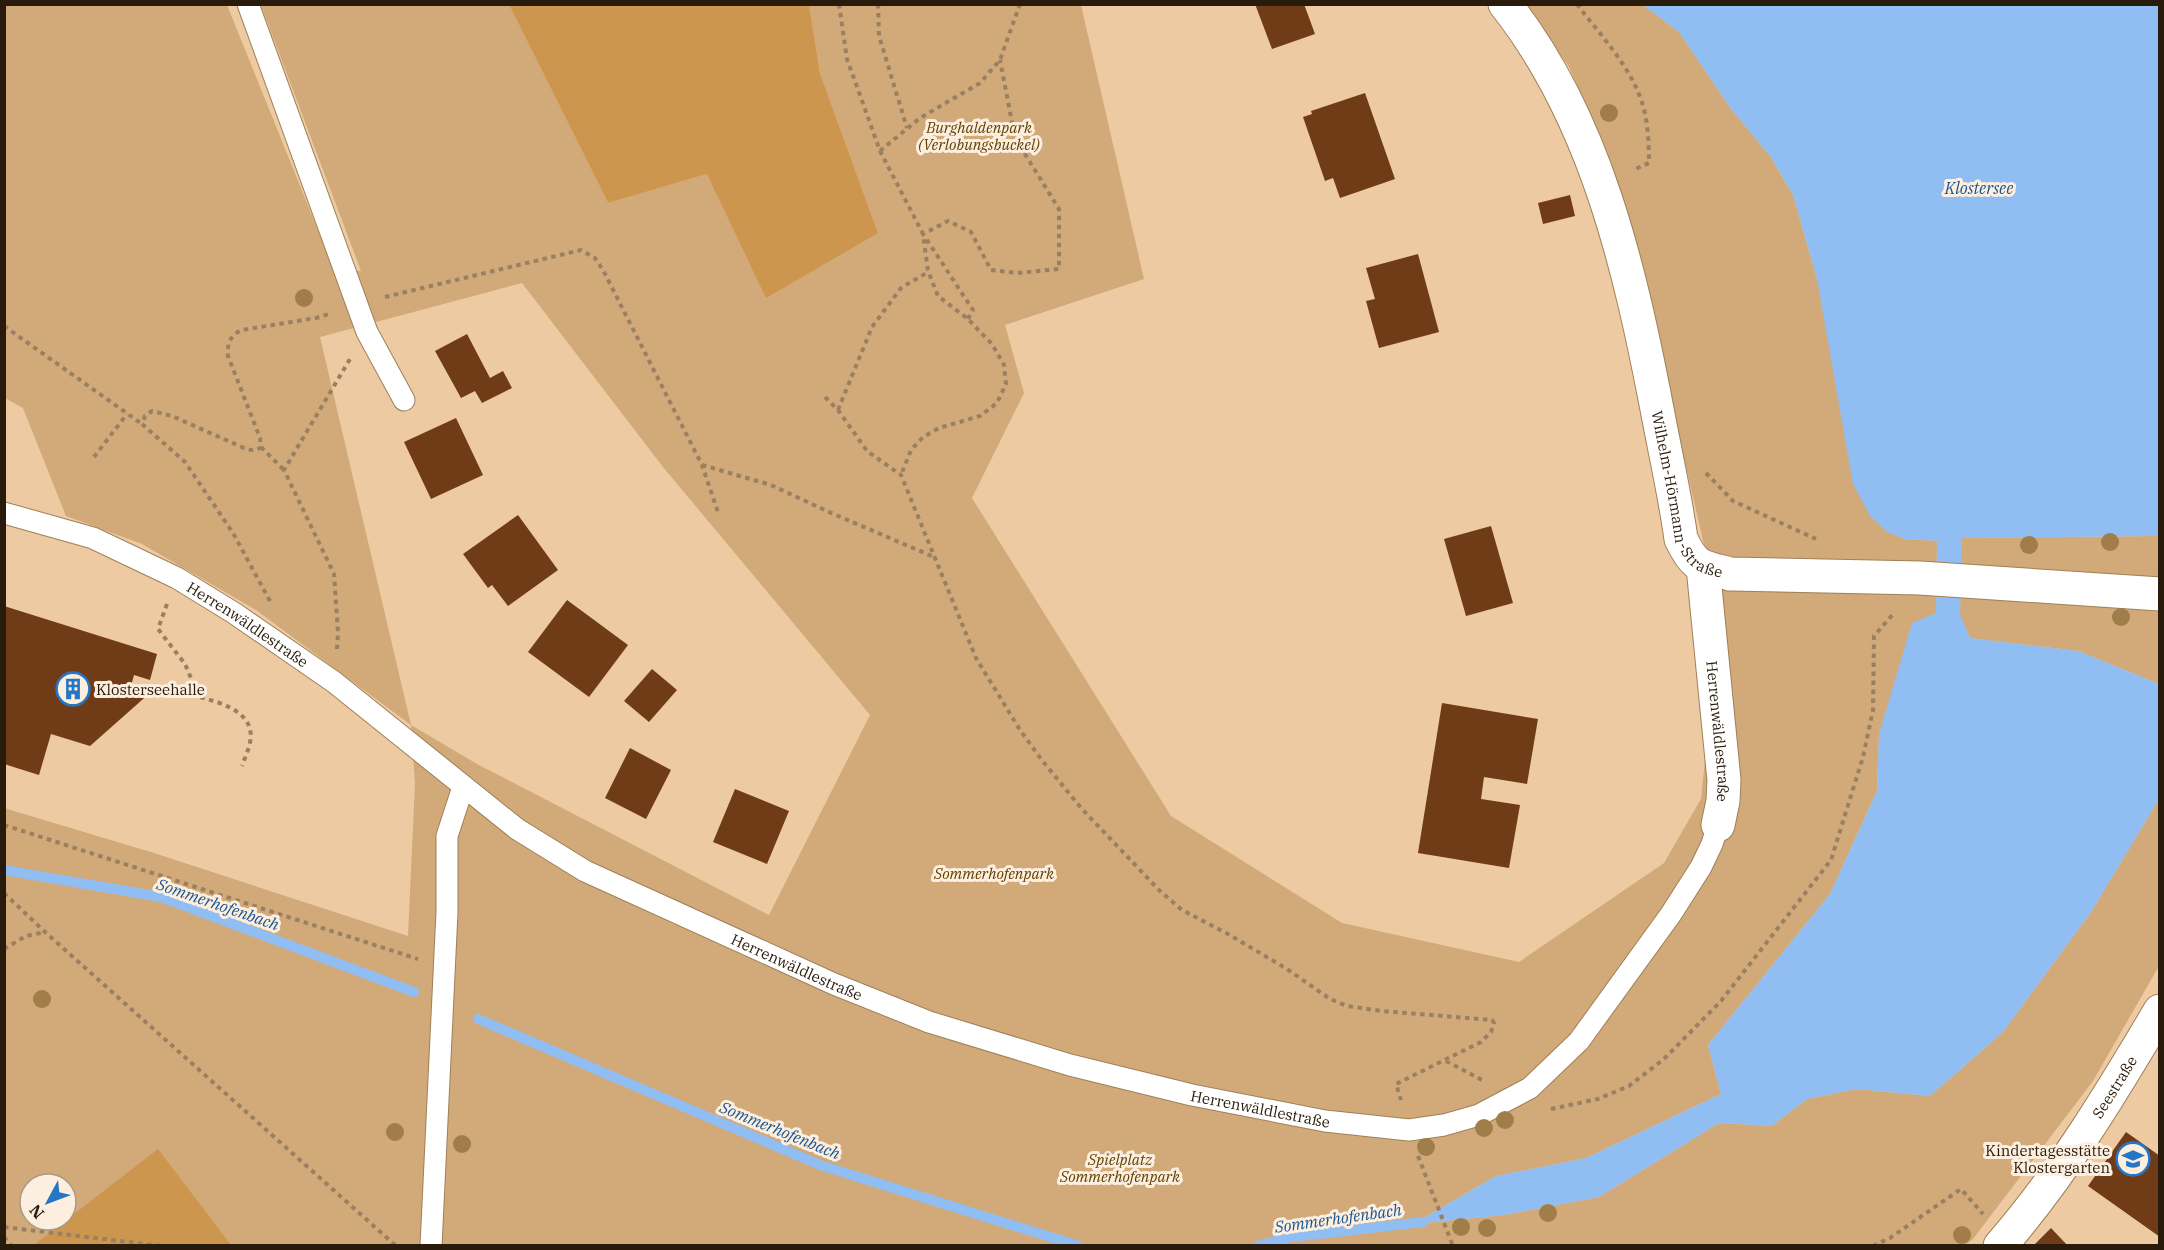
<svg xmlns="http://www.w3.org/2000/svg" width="2164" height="1250" font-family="'IBM Plex Serif',serif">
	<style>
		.green { fill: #d2a978; fill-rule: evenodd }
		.forest { fill: #cd964f }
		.water { fill: #90bef2 }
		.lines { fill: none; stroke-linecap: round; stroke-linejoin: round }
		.stream { stroke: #90bef2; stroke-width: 10 }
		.building { fill: #703b17 }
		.service-casing { stroke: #9f8059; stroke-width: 23 }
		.minor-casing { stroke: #9f8059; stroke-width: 35 }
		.tertiary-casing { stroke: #9f8059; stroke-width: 35 }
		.path { stroke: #998062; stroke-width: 4; stroke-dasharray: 4.5 4.5; stroke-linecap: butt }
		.service { stroke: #fff; stroke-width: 21 }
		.minor { stroke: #fff; stroke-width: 33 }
		.tertiary { stroke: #fff; stroke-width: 33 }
		.tree { fill: #a17d49 }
		.labels { text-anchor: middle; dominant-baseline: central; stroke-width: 6; stroke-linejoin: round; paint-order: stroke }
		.park-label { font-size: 15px; font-style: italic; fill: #623e01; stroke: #fdefdf }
		.street-label { font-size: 15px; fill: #281b0b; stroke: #fdefdf }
		.poi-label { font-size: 15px; fill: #281b0b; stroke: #fdefdf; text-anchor: start }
		.water-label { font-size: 16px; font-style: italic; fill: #1a558f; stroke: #fdefdf }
	</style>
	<rect width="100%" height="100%" fill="#edcaa2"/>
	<!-- green -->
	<path class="green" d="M 5,5 L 227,5 L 334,270 L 361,271 L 261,5 L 509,5 L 608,203 L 707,174 L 878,233 L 820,73 L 809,5 L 1081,5 L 1144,279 L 1005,325 L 1024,393 L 972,498 L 1171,816 L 1342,923 L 1519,962 L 1664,863 L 1701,799 L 1720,614 L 1639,263 L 1600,138 L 1569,67 L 1526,5 L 1643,5 L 1679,32 L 1731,109 L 1770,156 L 1793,195 L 1817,279 L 1905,539 L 1937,541 L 1936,614 L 1879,734 L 1877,791 L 1830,894 L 1708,1045 L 1721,1094 L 1586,1158 L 1496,1176 L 1422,1219 L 1423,1222 L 1425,1223 L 1504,1215 L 1599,1197 L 1719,1123 L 1772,1126 L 1807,1099 L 1856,1089 L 1930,1096 L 2003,1032 L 2091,912 L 2159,799 L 2159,966 L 2093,1081 L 1973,1239 L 1965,1245 L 5,1245 L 4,808 L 154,853 L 408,936 L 415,784 L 411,725 L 256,610 L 142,544 L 66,516 L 23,408 L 5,398 ZM 522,283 L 663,467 L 870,715 L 769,915 L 477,764 L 411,725 L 320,337 ZM 30,1184 L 66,1184 L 66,1220 L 30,1220 Z
		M 2159,536 L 2159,684 L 2078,651 L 1970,638 L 1960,615 L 1961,538 Z"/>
	<!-- forest -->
	<path class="forest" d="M 509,5 L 809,5 L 820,73 L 878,233 L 766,298 L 707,174 L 608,203 Z
		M 158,1149 L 231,1245 L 34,1245 Z"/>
	<!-- water -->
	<path class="water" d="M 1643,5 L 2159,5 L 2159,536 L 1962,538 L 1960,614 L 1970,638 L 2078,651 L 2159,684 L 2159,799 L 2091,912 L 2003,1032 L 1930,1096 L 1856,1089 L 1807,1099 L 1772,1126 L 1719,1123 L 1599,1197 L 1504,1215 L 1425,1223 L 1422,1219 L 1496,1176 L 1586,1158 L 1721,1094 L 1708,1045 L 1830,894 L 1877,791 L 1879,734 L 1912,623 L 1936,613 L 1937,541 L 1905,539 L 1887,532 L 1870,516 L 1853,484 L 1817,279 L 1793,195 L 1770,156 L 1731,109 L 1679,32 Z"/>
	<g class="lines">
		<!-- stream -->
		<path class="stream" d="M 4,870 L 161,897 L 414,992
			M 478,1019 L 820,1165 L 1079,1246
			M 1257,1246 L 1292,1237 L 1423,1222"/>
	</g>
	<!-- building -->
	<path class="building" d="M 1255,4 L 1304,4 L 1315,34 L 1272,49 Z
		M 1365,93 L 1395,179 L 1340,198 L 1333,178 L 1325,181 L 1303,117 L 1312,114 L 1311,111 Z
		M 1570,195 L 1575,216 L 1543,224 L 1538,203 Z
		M 1418,254 L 1439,332 L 1379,348 L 1366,301 L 1375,299 L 1366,268 Z
		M 467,334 L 490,378 L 503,371 L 512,388 L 482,403 L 475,391 L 461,398 L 435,351 Z
		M 456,418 L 483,475 L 431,499 L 404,442 Z
		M 518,515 L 558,570 L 508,606 L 492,585 L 488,588 L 463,554 Z
		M 1491,526 L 1513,603 L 1466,616 L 1444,539 Z
		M 567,600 L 628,645 L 589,697 L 528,652 Z
		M 4,606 L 157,654 L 150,680 L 134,675 L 131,686 L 151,692 L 90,746 L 51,734 L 39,775 L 4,764 Z
		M 652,669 L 677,690 L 649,722 L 624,701 Z
		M 1442,703 L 1538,719 L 1527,784 L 1484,777 L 1481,799 L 1520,805 L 1509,868 L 1418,853 Z
		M 630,748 L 671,770 L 646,819 L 605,798 Z
		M 735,789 L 789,811 L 767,864 L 713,842 Z
		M 2126,1132 L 2160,1156 L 2160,1237 L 2088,1186 Z
		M 2051,1228 L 2068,1246 L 2033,1246 Z"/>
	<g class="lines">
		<defs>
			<g id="service">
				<path d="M 248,4 L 367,332 L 404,400"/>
				<path id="s1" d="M 4,513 L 93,538 L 177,578 L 234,613 L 334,682 L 517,829 L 585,871 L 834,984 L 929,1022 L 1070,1065 L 1192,1095 L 1325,1121 L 1409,1130 L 1444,1125 L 1479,1115 L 1530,1088 L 1579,1041 L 1671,914 L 1701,867 L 1712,844 L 1718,825"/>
				<path d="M 431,1246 L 447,912 L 447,836 L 463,787"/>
			</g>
			<g id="minor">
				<path id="s2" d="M 1505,4 C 1596,119 1630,269 1657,409 C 1665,452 1675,495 1681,539 C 1695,568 1700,566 1730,574 L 1920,578 L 2160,594"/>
				<path id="s3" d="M 1703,567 L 1724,780 L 1723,801 L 1718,825"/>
			</g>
			<g id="tertiary">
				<path id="s4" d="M 2000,1246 C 2062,1175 2112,1092 2160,1011"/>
			</g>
		</defs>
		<!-- service casing -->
		<use href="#service" class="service-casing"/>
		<!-- minor casing -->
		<use href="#minor" class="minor-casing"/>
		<!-- tertiary casing -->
		<use href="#tertiary" class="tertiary-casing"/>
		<!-- path -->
		<path class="path" d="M 839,4 L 847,59 L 880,151 L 923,234 L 928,271 L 938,296 L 968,319 L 992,344 L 1004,365 L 1006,384 L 997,403 L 980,416 L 939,428 L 923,437 L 911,450 L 901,475
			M 878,4 L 879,36 L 907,128
			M 1577,4 C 1599,34 1627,62 1640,97 C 1648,117 1649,142 1649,163 L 1633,170
			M 880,151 L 920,118 L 980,83 L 1000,60 L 1020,4
			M 385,297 L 581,250 L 595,258 L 603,270 L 702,465 L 719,515
			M 968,319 L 973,310 L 923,234 L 948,221 L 971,232 L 991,270 L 1017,273 L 1059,269 L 1059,209 L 1015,138 L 1000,60
			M 4,326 L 142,424
			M 825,397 L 838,410 L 867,451 L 901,475 L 976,658 L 1020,730 L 1041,759 L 1081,808 L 1160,891 L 1182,910 L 1228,934 L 1287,969 L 1330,999 L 1347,1006 L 1382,1011 L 1492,1020 L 1494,1023 L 1491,1032 L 1481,1042 L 1396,1084 L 1401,1100
			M 838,410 L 872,327 L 901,288 L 928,272
			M 261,447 L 284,470
			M 94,457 L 127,414
			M 702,465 L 771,485 L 829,512 L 934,557
			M 1706,473 L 1733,501 L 1816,539
			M 270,601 L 233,533 L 185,462 L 142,424 L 145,416 L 152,411 L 172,416 L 244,448 C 251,450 255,452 261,447 L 260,438 L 228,356 C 227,344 230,335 242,330 L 316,318 L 329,314
			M 167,604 L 158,629 L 185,664 L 199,697 C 216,701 245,709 250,729 C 253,742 246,754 242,766
			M 337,649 L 338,632 L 334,574 L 284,470 L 350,359
			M 4,825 L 418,959
			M 4,893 L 45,932 L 396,1246
			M 4,949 L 26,936 L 45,932
			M 1446,1061 L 1484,1081
			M 1551,1109 L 1598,1099 L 1629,1086 L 1664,1059 L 1721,1001 L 1831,860 L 1863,757 L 1873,710 L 1874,636 L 1894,613
			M 1418,1156 L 1453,1246
			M 4,1227 L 162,1246
			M 4,1237 L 12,1246
			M 1873,1246 L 1890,1238 L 1961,1189 L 1983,1214"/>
		<!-- service -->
		<use href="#service" class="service"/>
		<!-- minor -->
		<use href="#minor" class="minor"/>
		<!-- tertiary -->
		<use href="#tertiary" class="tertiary"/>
	</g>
	<!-- trees -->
	<g class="tree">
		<circle cx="1609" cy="113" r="9"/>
		<circle cx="304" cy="298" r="9"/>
		<circle cx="2110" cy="542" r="9"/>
		<circle cx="2029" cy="545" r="9"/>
		<circle cx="2121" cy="617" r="9"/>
		<circle cx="42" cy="999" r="9"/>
		<circle cx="1505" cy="1120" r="9"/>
		<circle cx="1484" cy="1128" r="9"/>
		<circle cx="395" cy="1132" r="9"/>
		<circle cx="462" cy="1144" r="9"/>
		<circle cx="1426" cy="1147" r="9"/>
		<circle cx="1548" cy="1213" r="9"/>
		<circle cx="1461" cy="1227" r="9"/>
		<circle cx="1487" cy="1228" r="9"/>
		<circle cx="1962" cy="1235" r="9"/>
	</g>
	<!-- icons -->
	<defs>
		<symbol id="building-ring" viewBox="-11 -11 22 22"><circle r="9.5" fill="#fdefdf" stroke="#2676c5" stroke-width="1.5"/><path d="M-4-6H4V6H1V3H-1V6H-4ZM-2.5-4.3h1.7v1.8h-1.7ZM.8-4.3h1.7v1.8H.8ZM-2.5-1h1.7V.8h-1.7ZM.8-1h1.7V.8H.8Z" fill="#2676c5"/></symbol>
		<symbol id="school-ring" viewBox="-11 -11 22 22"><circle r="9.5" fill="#fdefdf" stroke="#2676c5" stroke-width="1.5"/><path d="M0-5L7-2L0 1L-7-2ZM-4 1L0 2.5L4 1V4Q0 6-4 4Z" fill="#2676c5"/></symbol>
	</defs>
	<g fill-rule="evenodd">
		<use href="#building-ring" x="54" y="670" width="38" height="38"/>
		<use href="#school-ring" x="2114" y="1140" width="38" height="38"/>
	</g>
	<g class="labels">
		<!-- park labels -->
		<g class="park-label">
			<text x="979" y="127">Burghaldenpark<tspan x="979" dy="17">(Verlobungsbuckel)</tspan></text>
			<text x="994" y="873">Sommerhofenpark</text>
			<text x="1120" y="1159">Spielplatz<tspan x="1120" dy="17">Sommerhofenpark</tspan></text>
		</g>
		<!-- street labels -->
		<g class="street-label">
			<text stroke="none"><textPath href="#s2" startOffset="532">Wilhelm-Hörmann-Straße</textPath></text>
			<text stroke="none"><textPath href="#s1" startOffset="270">Herrenwäldlestraße</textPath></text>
			<text stroke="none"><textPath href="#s3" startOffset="165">Herrenwäldlestraße</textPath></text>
			<text stroke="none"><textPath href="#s1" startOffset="921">Herrenwäldlestraße</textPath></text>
			<text stroke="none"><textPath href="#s4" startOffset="196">Seestraße</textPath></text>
			<text stroke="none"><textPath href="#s1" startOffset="1407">Herrenwäldlestraße</textPath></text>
		</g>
		<!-- poi labels -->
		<g class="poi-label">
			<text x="96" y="689">Klosterseehalle</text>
			<text x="2110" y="1150" text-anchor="end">Kindertagesstätte<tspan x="2110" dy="17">Klostergarten</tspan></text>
		</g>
		<!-- water labels -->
		<g class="water-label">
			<text x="1979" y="188">Klostersee</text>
			<text transform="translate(218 904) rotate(19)">Sommerhofenbach</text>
			<text transform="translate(780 1130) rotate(22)">Sommerhofenbach</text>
			<text transform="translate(1338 1218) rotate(-8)">Sommerhofenbach</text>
		</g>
	</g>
	<!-- border -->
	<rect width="2164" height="1250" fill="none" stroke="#281b0b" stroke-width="12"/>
	<!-- north arrow -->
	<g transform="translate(48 1202) rotate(229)"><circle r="28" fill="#fdefdf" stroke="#a89a8a" stroke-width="1.5"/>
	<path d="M0-4.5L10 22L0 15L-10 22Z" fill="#2676c5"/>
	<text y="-9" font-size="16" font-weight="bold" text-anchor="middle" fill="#281b0b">N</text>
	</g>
</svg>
